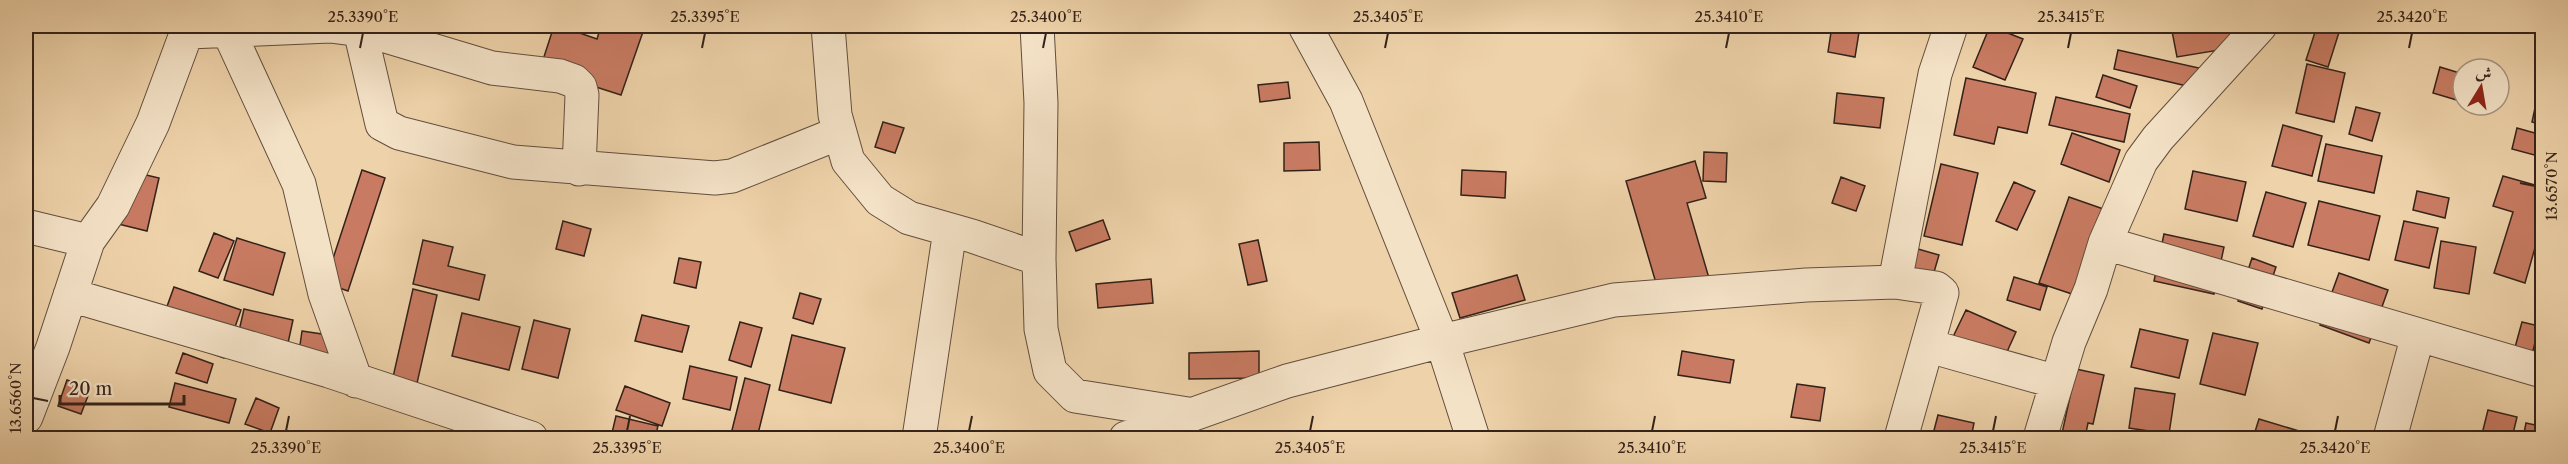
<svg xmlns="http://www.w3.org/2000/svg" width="2568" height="464" font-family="'Libre Caslon Text',Amiri,serif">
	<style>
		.building { fill: #c87b62; stroke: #342219; stroke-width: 1.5 }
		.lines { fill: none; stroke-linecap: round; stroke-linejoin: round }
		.street-casing { stroke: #624e3d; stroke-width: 35 }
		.street { stroke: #f4e2c7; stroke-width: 33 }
		.ticks { fill: none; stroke: #342219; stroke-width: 2 }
		.neatline { fill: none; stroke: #342219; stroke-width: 2 }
		.ticks-label { font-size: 15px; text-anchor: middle; fill: #342219 }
	</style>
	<rect width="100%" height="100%" fill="#eed2a9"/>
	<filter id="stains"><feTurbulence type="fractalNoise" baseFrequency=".00333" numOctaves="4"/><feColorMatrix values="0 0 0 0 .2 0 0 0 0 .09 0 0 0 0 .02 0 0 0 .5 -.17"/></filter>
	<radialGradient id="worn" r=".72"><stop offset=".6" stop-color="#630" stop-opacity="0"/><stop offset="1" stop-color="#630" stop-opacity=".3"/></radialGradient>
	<!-- building -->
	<path class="building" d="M 554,26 L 573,26 L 571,30 L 597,39 L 601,26 L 645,26 L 621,95 L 540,69 Z
		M 1832,26 L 1860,26 L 1855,57 L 1828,52 Z
		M 1990,26 L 2023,39 L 2005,80 L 1973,67 Z
		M 2171,26 L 2240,26 L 2244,46 L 2177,57 Z
		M 2317,26 L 2341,26 L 2328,67 L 2306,60 Z
		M 2118,50 L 2208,70 L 2204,90 L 2114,69 Z
		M 2307,64 L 2345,73 L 2334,122 L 2296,113 Z
		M 2440,67 L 2463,74 L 2460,101 L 2433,93 Z
		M 2103,75 L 2137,86 L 2130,108 L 2096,97 Z
		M 2542,75 L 2542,125 L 2532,122 Z
		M 1966,78 L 2036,93 L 2027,133 L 1998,127 L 1994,144 L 1954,135 Z
		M 1288,82 L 1290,98 L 1260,102 L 1258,85 Z
		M 1837,93 L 1884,98 L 1880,128 L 1834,123 Z
		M 2056,97 L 2130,114 L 2124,142 L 2049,125 Z
		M 2356,107 L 2380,113 L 2372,141 L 2349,134 Z
		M 883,122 L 904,128 L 895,153 L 875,147 Z
		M 2283,125 L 2322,136 L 2312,176 L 2272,166 Z
		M 2517,128 L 2542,135 L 2542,157 L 2512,149 Z
		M 2072,133 L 2120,150 L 2109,182 L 2061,164 Z
		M 1319,142 L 1320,170 L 1284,171 L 1284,143 Z
		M 2326,144 L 2382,156 L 2374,193 L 2318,181 Z
		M 1704,152 L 1727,153 L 1726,182 L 1703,181 Z
		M 1695,161 L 1706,198 L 1687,203 L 1711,285 L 1661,300 L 1626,181 Z
		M 1941,164 L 1978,173 L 1962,245 L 1924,236 Z
		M 125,170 L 159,178 L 147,231 L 114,223 Z
		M 362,170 L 385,178 L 348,291 L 325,283 Z
		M 1462,170 L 1506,172 L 1505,198 L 1461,195 Z
		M 2193,171 L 2246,182 L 2237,221 L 2185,209 Z
		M 2503,176 L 2542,187 L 2542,223 L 2525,283 L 2494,273 L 2513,212 L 2493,206 Z
		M 1841,177 L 1865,186 L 1856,211 L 1832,203 Z
		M 2014,182 L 2035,191 L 2017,230 L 1996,221 Z
		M 2417,191 L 2449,198 L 2445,218 L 2413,210 Z
		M 2266,192 L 2306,203 L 2293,247 L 2253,236 Z
		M 2069,197 L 2112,212 L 2081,297 L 2039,283 Z
		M 2319,201 L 2380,216 L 2369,260 L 2308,245 Z
		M 1103,220 L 1110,239 L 1076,251 L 1069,232 Z
		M 563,221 L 591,229 L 584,256 L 556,249 Z
		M 2404,221 L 2438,228 L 2429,268 L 2395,260 Z
		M 214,233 L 234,241 L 218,278 L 199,271 Z
		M 2164,234 L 2224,247 L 2214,294 L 2154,281 Z
		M 237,238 L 285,253 L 273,295 L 224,280 Z
		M 423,240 L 453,247 L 448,266 L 485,275 L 479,300 L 413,284 Z
		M 1258,240 L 1267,281 L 1248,285 L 1239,244 Z
		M 2441,241 L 2476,247 L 2469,294 L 2434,288 Z
		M 1911,247 L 1939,255 L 1927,296 L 1899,288 Z
		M 679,258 L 701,262 L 696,288 L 674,283 Z
		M 2252,258 L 2276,267 L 2262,309 L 2238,301 Z
		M 2339,273 L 2388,290 L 2369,343 L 2320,325 Z
		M 1517,275 L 1525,300 L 1460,318 L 1452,293 Z
		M 2014,277 L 2047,287 L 2040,310 L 2007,300 Z
		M 1151,279 L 1153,303 L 1098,308 L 1096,284 Z
		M 174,287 L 241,310 L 224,358 L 182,343 L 165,312 Z
		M 413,289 L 437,295 L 415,392 L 391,386 Z
		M 800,293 L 821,299 L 813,324 L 793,318 Z
		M 244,309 L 293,320 L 288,343 L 239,331 Z
		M 1966,310 L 2016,332 L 2001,365 L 1950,343 Z
		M 462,313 L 520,327 L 509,370 L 452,356 Z
		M 642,315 L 689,326 L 682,352 L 635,341 Z
		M 534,320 L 570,329 L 558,378 L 522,369 Z
		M 740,322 L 762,328 L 751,367 L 729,360 Z
		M 2522,322 L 2539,326 L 2532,355 L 2514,351 Z
		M 2140,329 L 2188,340 L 2179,378 L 2131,367 Z
		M 302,331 L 335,336 L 329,378 L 296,373 Z
		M 2213,333 L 2258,343 L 2245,395 L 2200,384 Z
		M 792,335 L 845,348 L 831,403 L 779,390 Z
		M 1259,351 L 1259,378 L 1189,379 L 1189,353 Z
		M 1682,351 L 1734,360 L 1730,383 L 1678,375 Z
		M 183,353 L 213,364 L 207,383 L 176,373 Z
		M 690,366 L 737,377 L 730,410 L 683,399 Z
		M 2076,369 L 2104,375 L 2093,424 L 2088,423 L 2085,438 L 2061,438 Z
		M 745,378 L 770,385 L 757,438 L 730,438 Z
		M 67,380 L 91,388 L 81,414 L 58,406 Z
		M 175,383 L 236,399 L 229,423 L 169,407 Z
		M 1797,384 L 1825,388 L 1820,421 L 1791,417 Z
		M 625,386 L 670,403 L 662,426 L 616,410 Z
		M 2135,388 L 2175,394 L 2169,434 L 2129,428 Z
		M 256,398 L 279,408 L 270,433 L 245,424 Z
		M 2488,410 L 2517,417 L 2512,438 L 2481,438 Z
		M 1938,415 L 1974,423 L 1971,438 L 1932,438 Z
		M 616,416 L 658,426 L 655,438 L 611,437 Z
		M 2259,419 L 2299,431 L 2296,438 L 2253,438 Z
		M 2526,423 L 2540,426 L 2537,438 L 2523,438 Z"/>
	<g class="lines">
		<defs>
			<path id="street" d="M 828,26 L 835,115 L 848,161 L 880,200 L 909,218 L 972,236 L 1039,259
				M 1037,26 L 1041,103 L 1039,259 L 1041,329 L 1050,371 L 1075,396 L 1188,414
				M 1305,26 L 1346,101 L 1442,341 L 1473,438
				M 228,30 L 299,184 L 325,294 L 356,381
				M 360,30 L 382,124 L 399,133 L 513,162 L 715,178 L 732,176 L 839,133
				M 188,32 L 330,26 L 369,31 L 492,68 L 560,76 L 574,81 L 580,87 L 582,95 L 579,169
				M 26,226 L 88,241
				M 2105,243 L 2542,371
				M 1895,282 L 1935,74 L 1951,26
				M 70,295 L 329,371 L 531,438
				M 1929,346 L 2057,382
				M 26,417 L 53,347 L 88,241 L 113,206 L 153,123 L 189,26
				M 919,438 L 950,230
				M 1126,438 L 1287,381 L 1442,341 L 1614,300 L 1806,285 L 1895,282 L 1936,288 L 1942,293 L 1901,438
				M 2040,438 L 2069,342 L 2091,289 L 2105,243 L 2141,161 L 2158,138 L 2260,26
				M 2390,438 L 2418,335"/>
		</defs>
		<!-- street casing -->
		<use href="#street" class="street-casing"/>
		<!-- street -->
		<use href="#street" class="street"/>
	</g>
	<!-- ticks -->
	<path class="ticks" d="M 360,48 L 363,33M 702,48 L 705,33M 1043,48 L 1046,33M 1385,48 L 1388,33M 1726,48 L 1729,33M 2068,48 L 2071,33M 2409,48 L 2412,33M 2520,183 L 2535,186M 33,398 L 48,401M 286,431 L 289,416M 627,431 L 630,416M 969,431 L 972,416M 1310,431 L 1313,416M 1652,431 L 1655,416M 1993,431 L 1996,416M 2335,431 L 2338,416"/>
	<!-- margin -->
	<rect width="2568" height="464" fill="none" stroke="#eed2a9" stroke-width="66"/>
	<!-- north arrow -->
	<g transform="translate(2481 87) rotate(11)"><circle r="28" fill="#f4e2c7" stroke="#a79581" stroke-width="1.5"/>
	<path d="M0-4.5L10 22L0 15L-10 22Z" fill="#8f2418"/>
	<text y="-9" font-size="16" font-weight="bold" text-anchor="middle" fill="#342219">ش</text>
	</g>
	<!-- scale -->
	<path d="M60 395v9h124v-9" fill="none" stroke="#342219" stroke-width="3"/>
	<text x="69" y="395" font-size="18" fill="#342219" stroke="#f4e2c7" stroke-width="4.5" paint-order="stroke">20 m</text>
	<rect x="33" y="33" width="2502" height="398" class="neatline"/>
	<g class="ticks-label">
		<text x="363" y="22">25.3390°E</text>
		<text x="705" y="22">25.3395°E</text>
		<text x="1046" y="22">25.3400°E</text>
		<text x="1388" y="22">25.3405°E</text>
		<text x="1729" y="22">25.3410°E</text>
		<text x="2071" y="22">25.3415°E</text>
		<text x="2412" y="22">25.3420°E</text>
		<text transform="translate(2552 186) rotate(-90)" y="5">13.6570°N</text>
		<text transform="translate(16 398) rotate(-90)" y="5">13.6560°N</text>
		<text x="286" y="453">25.3390°E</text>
		<text x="627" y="453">25.3395°E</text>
		<text x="969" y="453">25.3400°E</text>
		<text x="1310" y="453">25.3405°E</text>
		<text x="1652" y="453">25.3410°E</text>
		<text x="1993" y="453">25.3415°E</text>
		<text x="2335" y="453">25.3420°E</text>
	</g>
	<rect width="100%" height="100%" filter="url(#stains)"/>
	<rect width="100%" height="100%" fill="url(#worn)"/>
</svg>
